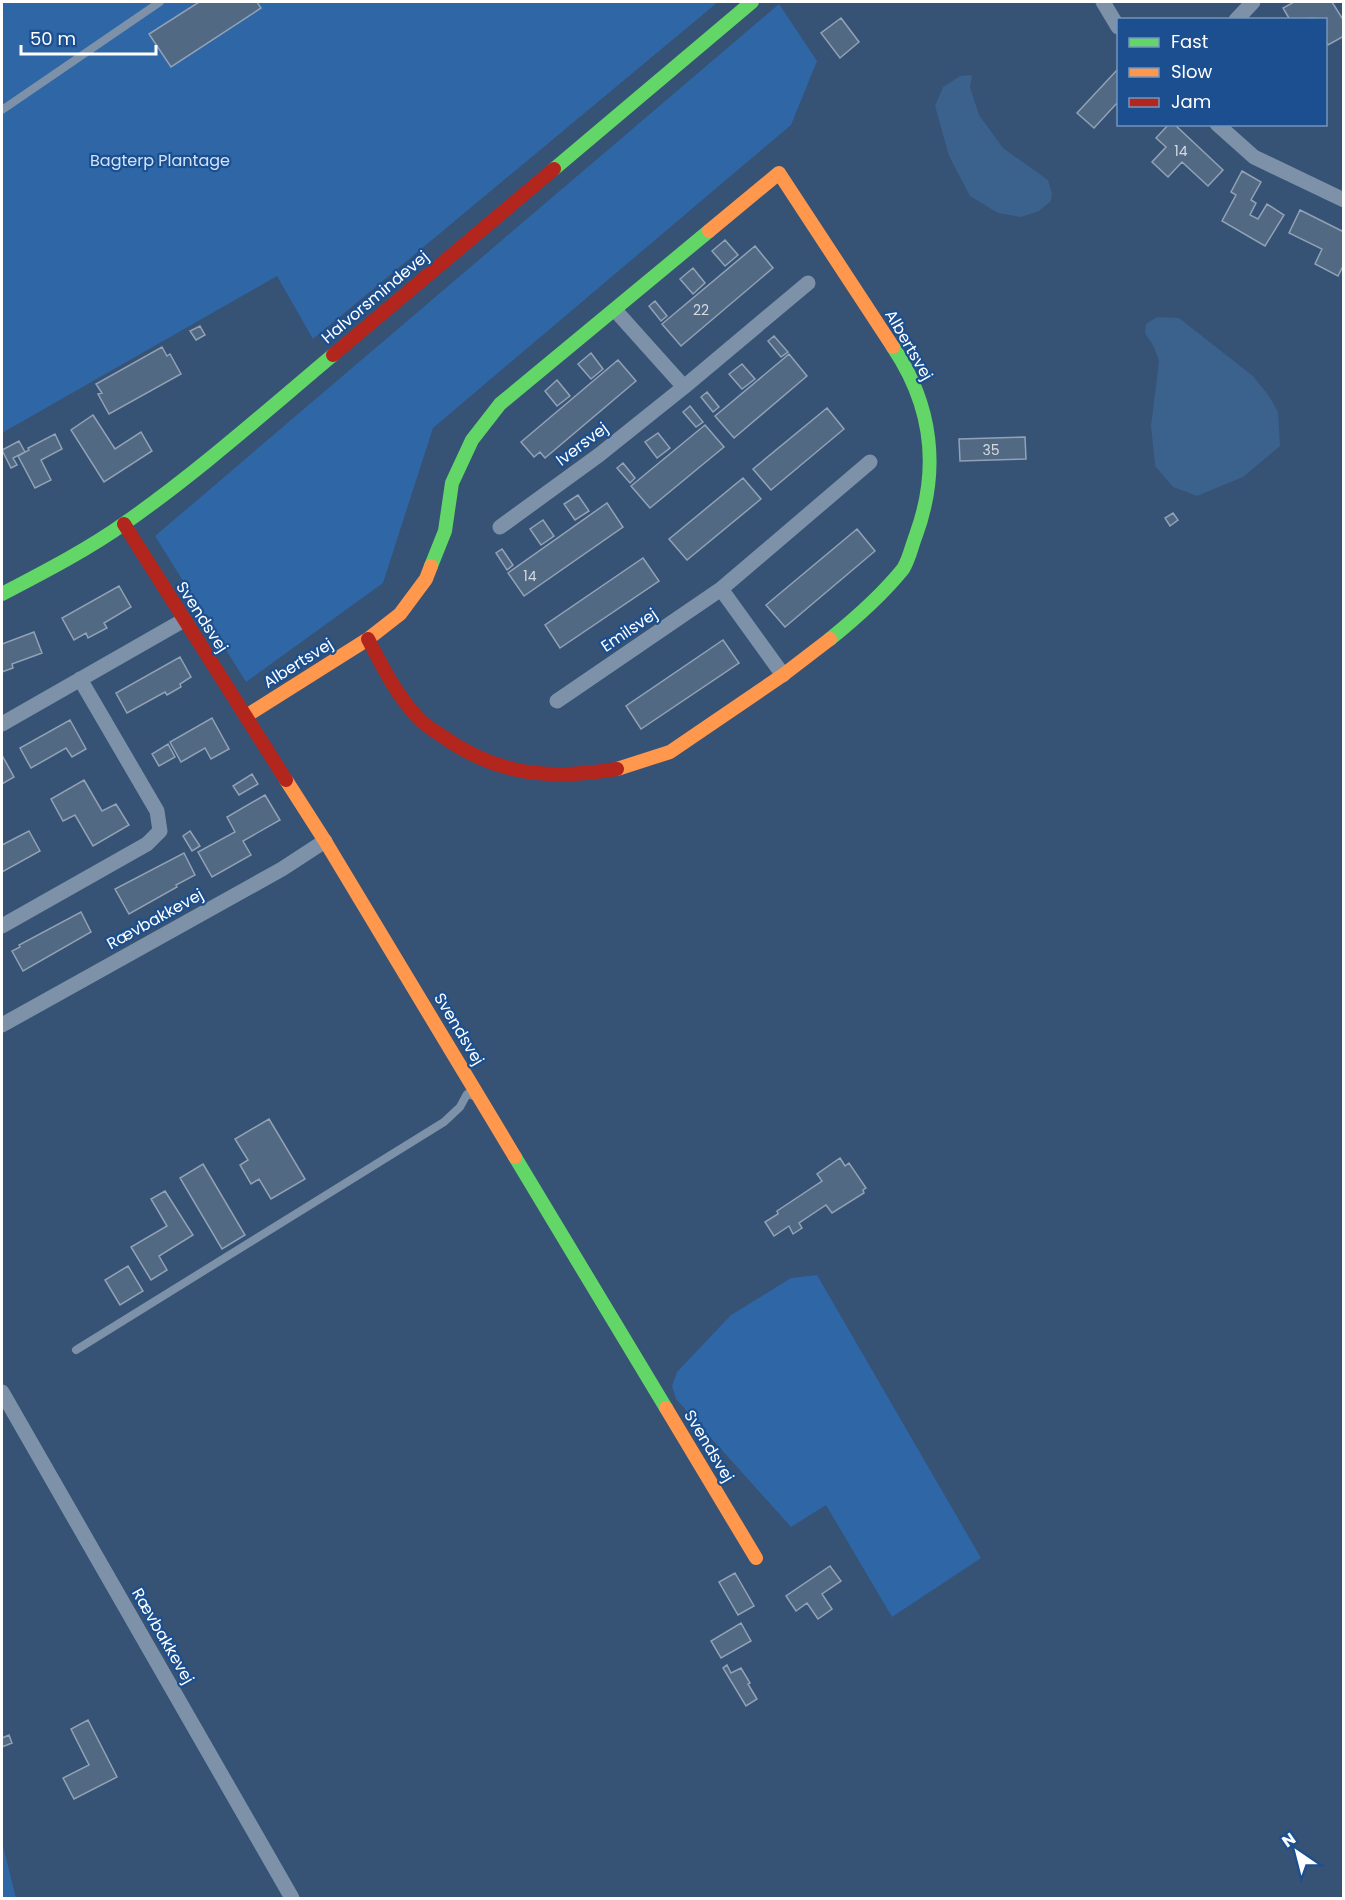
<svg xmlns="http://www.w3.org/2000/svg" width="1345" height="1900" font-family="Poppins,sans-serif">
	<style>
		.green { fill: #2f66a5 }
		.water { fill: #3b618d }
		.building { fill: #526984; stroke: #92a2b6; stroke-width: 1.5 }
		.lines { fill: none; stroke-linecap: round; stroke-linejoin: round }
		.lane { stroke: #7d92a8; stroke-width: 8 }
		.street { stroke: #7d92a8; stroke-width: 15 }
		.fast { stroke: #63d668; stroke-width: 14 }
		.slow { stroke: #ff974d; stroke-width: 14 }
		.jam { stroke: #b3261e; stroke-width: 14 }
		.labels { text-anchor: middle; dominant-baseline: central; stroke-width: 4.5; stroke-linejoin: round; paint-order: stroke }
		.number-label { font-size: 14px; fill: #d4dae0 }
		.park-label { font-size: 16px; fill: #cfe3fa; stroke: #1b4f8f }
		.street-label { font-size: 16px; fill: #fff; stroke: #1b4f8f }
	</style>
	<rect width="100%" height="100%" fill="#365274"/>
	<!-- green -->
	<path class="green" d="M 2,2 L 718,2 L 313,339 L 277,276 L 2,433 Z
		M 779,4 L 817,61 L 791,125 L 433,428 L 383,583 L 246,682 L 155,536 Z
		M 817,1275 L 981,1558 L 892,1617 L 826,1505 L 791,1527 L 676,1399 L 672,1386 L 677,1372 L 731,1315 L 791,1278 Z
		M 2,1842 L 16,1898 L 2,1898 Z"/>
	<!-- water -->
	<path class="water" d="M 972,75 L 970,87 L 979,115 L 1003,148 L 1048,180 L 1052,193 L 1051,201 L 1039,211 L 1021,217 L 998,213 L 970,196 L 949,156 L 935,106 L 943,87 L 960,76 Z
		M 1157,317 L 1179,318 L 1253,376 L 1269,396 L 1278,412 L 1280,446 L 1243,477 L 1197,496 L 1173,487 L 1155,466 L 1151,426 L 1159,361 L 1154,347 L 1145,333 L 1146,324 Z"/>
	<!-- building -->
	<path class="building" d="M 199,2 L 257,2 L 261,8 L 171,67 L 149,34 Z
		M 1294,2 L 1332,2 L 1344,21 L 1344,36 L 1328,45 L 1326,41 L 1326,20 L 1312,18 L 1290,20 L 1283,8 Z
		M 841,18 L 859,42 L 840,58 L 821,33 Z
		M 1117,70 L 1118,71 L 1118,104 L 1117,103 L 1094,128 L 1077,113 Z
		M 1169,124 L 1174,124 L 1223,170 L 1208,186 L 1182,162 L 1168,177 L 1152,162 L 1166,147 L 1156,138 Z
		M 1242,171 L 1261,182 L 1251,200 L 1256,203 L 1250,215 L 1258,219 L 1267,204 L 1284,215 L 1265,246 L 1222,221 L 1236,195 L 1231,192 Z
		M 1300,210 L 1344,232 L 1344,264 L 1338,276 L 1315,264 L 1322,249 L 1289,233 Z
		M 725,240 L 738,255 L 725,266 L 712,251 Z
		M 755,246 L 773,268 L 681,346 L 662,324 Z
		M 693,268 L 705,283 L 693,294 L 680,279 Z
		M 655,301 L 667,316 L 661,321 L 649,306 Z
		M 200,326 L 205,335 L 196,340 L 190,331 Z
		M 774,336 L 788,352 L 781,357 L 768,341 Z
		M 162,347 L 167,356 L 170,354 L 181,374 L 109,414 L 98,394 L 102,393 L 96,384 Z
		M 591,353 L 603,369 L 591,379 L 578,364 Z
		M 789,354 L 807,376 L 734,438 L 715,416 Z
		M 618,360 L 636,381 L 545,458 L 540,452 L 534,457 L 521,442 Z
		M 742,364 L 755,379 L 742,389 L 729,374 Z
		M 557,380 L 570,396 L 557,406 L 545,391 Z
		M 707,392 L 719,407 L 713,412 L 701,397 Z
		M 690,406 L 703,422 L 696,427 L 683,412 Z
		M 827,408 L 844,429 L 771,490 L 753,469 Z
		M 93,415 L 115,449 L 141,432 L 152,451 L 104,482 L 71,430 Z
		M 705,425 L 724,447 L 650,508 L 631,486 Z
		M 658,433 L 670,448 L 657,458 L 645,442 Z
		M 55,434 L 62,449 L 41,460 L 51,480 L 35,488 L 18,456 L 29,450 L 28,448 Z
		M 1025,437 L 1026,459 L 960,461 L 959,439 Z
		M 19,441 L 25,452 L 13,458 L 17,465 L 11,468 L 2,450 Z
		M 623,463 L 635,478 L 630,483 L 617,468 Z
		M 743,478 L 761,499 L 687,560 L 669,539 Z
		M 578,495 L 589,511 L 575,520 L 564,504 Z
		M 607,503 L 623,527 L 524,596 L 508,573 Z
		M 1173,513 L 1178,520 L 1170,526 L 1165,518 Z
		M 543,520 L 554,536 L 541,545 L 530,529 Z
		M 857,529 L 875,551 L 785,627 L 766,605 Z
		M 502,549 L 513,565 L 507,570 L 496,553 Z
		M 643,558 L 659,581 L 560,648 L 545,625 Z
		M 119,586 L 131,607 L 104,623 L 107,628 L 88,638 L 86,633 L 74,640 L 62,618 Z
		M 34,632 L 42,653 L 12,664 L 13,668 L 2,672 L 2,644 Z
		M 723,640 L 739,663 L 641,729 L 626,706 Z
		M 180,657 L 191,677 L 180,684 L 181,687 L 167,695 L 165,692 L 127,713 L 116,693 Z
		M 212,718 L 229,749 L 211,759 L 205,748 L 181,762 L 170,742 Z
		M 70,720 L 86,749 L 72,757 L 66,748 L 31,768 L 20,748 Z
		M 168,744 L 175,757 L 159,766 L 152,754 Z
		M 3,757 L 14,777 L 2,784 L 2,758 Z
		M 252,774 L 258,784 L 239,795 L 233,786 Z
		M 84,780 L 102,811 L 116,804 L 129,825 L 93,846 L 75,815 L 63,821 L 51,799 Z
		M 265,795 L 280,820 L 243,841 L 251,855 L 212,877 L 198,852 L 235,832 L 227,817 Z
		M 29,831 L 40,851 L 2,872 L 2,845 Z
		M 190,831 L 200,846 L 192,851 L 183,836 Z
		M 184,853 L 195,875 L 176,885 L 177,887 L 129,914 L 115,889 Z
		M 81,912 L 91,932 L 23,971 L 12,951 L 20,947 L 19,945 Z
		M 269,1119 L 305,1179 L 271,1199 L 259,1179 L 251,1184 L 240,1165 L 248,1160 L 235,1139 Z
		M 840,1158 L 845,1166 L 849,1163 L 866,1188 L 863,1190 L 864,1193 L 832,1213 L 826,1205 L 799,1223 L 802,1228 L 793,1234 L 789,1226 L 774,1236 L 765,1222 L 778,1214 L 777,1211 L 822,1181 L 817,1174 Z
		M 203,1164 L 245,1235 L 222,1249 L 180,1178 Z
		M 165,1191 L 193,1235 L 159,1256 L 167,1270 L 151,1280 L 131,1247 L 167,1226 L 151,1199 Z
		M 128,1266 L 143,1291 L 120,1305 L 105,1280 Z
		M 830,1566 L 841,1581 L 822,1594 L 832,1609 L 818,1619 L 807,1603 L 796,1611 L 786,1596 Z
		M 735,1573 L 754,1606 L 738,1615 L 719,1582 Z
		M 741,1623 L 751,1641 L 721,1658 L 711,1641 Z
		M 727,1665 L 731,1673 L 741,1668 L 750,1683 L 748,1684 L 757,1699 L 746,1706 L 723,1668 Z
		M 88,1720 L 117,1777 L 74,1799 L 63,1778 L 89,1765 L 71,1729 Z
		M 9,1735 L 12,1743 L 2,1747 L 2,1738 Z"/>
	<g class="lines">
		<!-- lane -->
		<path class="lane" d="M 2,110 L 160,2
			M 76,1350 L 444,1122 L 460,1107 L 467,1094 L 474,1096"/>
		<!-- street -->
		<path class="street" d="M 1103,2 L 1118,27
			M 1236,20 L 1253,2
			M 1217,124 L 1254,157 L 1344,200
			M 684,387 L 808,283
			M 500,527 L 599,455 L 684,387 L 615,310
			M 721,589 L 783,675
			M 557,701 L 721,589 L 870,462
			M 2,724 L 184,620
			M 2,926 L 147,844 L 160,831 L 157,811 L 80,679
			M 2,1025 L 282,869 L 325,841
			M 2,1392 L 292,1898"/>
		<!-- fast -->
		<path class="fast" d="M 554,169 L 752,2
			M 431,566 L 445,531 L 452,483 L 472,440 L 500,404 L 709,231
			M 2,594 C 44,572 87,550 125,523 C 198,472 265,412 333,355
			M 830,639 C 856,618 882,595 903,569 C 909,560 912,545 916,535 C 940,469 932,405 893,347
			M 515,1157 L 666,1408"/>
		<!-- slow -->
		<path class="slow" d="M 709,231 L 779,173 L 893,347
			M 246,716 L 368,639 L 400,614 L 426,579 L 431,566
			M 617,769 L 670,752 L 783,675 L 830,639
			M 286,780 L 325,841 L 515,1157
			M 666,1408 L 756,1558"/>
		<!-- jam -->
		<path class="jam" d="M 333,355 L 554,169
			M 124,524 L 286,780
			M 368,639 C 383,668 397,696 420,720 C 426,726 435,731 442,736 C 498,776 551,780 617,769"/>
	</g>
	<g class="labels">
		<!-- number labels -->
		<g class="number-label">
			<text x="1181" y="151">14</text>
			<text x="701" y="310">22</text>
			<text x="991" y="450">35</text>
			<text x="530" y="576">14</text>
		</g>
		<!-- park labels -->
		<g class="park-label">
			<text x="160" y="160">Bagterp Plantage</text>
		</g>
		<!-- street labels -->
		<g class="street-label">
			<text transform="translate(375 297) rotate(-40)">Halvorsmindevej</text>
			<text transform="translate(909 345) rotate(60)">Albertsvej</text>
			<text transform="translate(582 444) rotate(-37)">Iversvej</text>
			<text transform="translate(202 617) rotate(57)">Svendsvej</text>
			<text transform="translate(629 630) rotate(-34)">Emilsvej</text>
			<text transform="translate(298 663) rotate(-32)">Albertsvej</text>
			<text transform="translate(155 919) rotate(-29)">Rævbakkevej</text>
			<text transform="translate(459 1029) rotate(59)">Svendsvej</text>
			<text transform="translate(709 1446) rotate(59)">Svendsvej</text>
			<text transform="translate(163 1636) rotate(60)">Rævbakkevej</text>
		</g>
	</g>
	<!-- border -->
	<rect width="1345" height="1900" fill="none" stroke="#ffffff" stroke-width="6"/>
	<!-- legend -->
	<rect x="1117" y="18" width="210" height="108" fill="#1b4f8f" stroke="#7695bc" stroke-width="1.5"/>
	<rect x="1129" y="38" width="30" height="9" fill="#63d668" stroke="#7695bc" stroke-width="1.5"/>
	<text x="1171" y="48" font-size="18" fill="#ffffff">Fast</text>
	<rect x="1129" y="68" width="30" height="9" fill="#ff974d" stroke="#7695bc" stroke-width="1.5"/>
	<text x="1171" y="78" font-size="18" fill="#ffffff">Slow</text>
	<rect x="1129" y="98" width="30" height="9" fill="#b3261e" stroke="#7695bc" stroke-width="1.5"/>
	<text x="1171" y="108" font-size="18" fill="#ffffff">Jam</text>
	<!-- north arrow -->
	<g transform="translate(1297 1852) rotate(325)" stroke="#1b4f8f" stroke-width="4.5" paint-order="stroke">
	<path d="M0-4.5L10 22L0 15L-10 22Z" fill="#ffffff"/>
	<text y="-9" font-size="16" font-weight="bold" text-anchor="middle" fill="#ffffff">N</text>
	</g>
	<!-- scale -->
	<path d="M21 45v9h135v-9" fill="none" stroke="#ffffff" stroke-width="3"/>
	<text x="30" y="45" font-size="18" fill="#ffffff" stroke="#1b4f8f" stroke-width="4.5" paint-order="stroke">50 m</text>
</svg>
